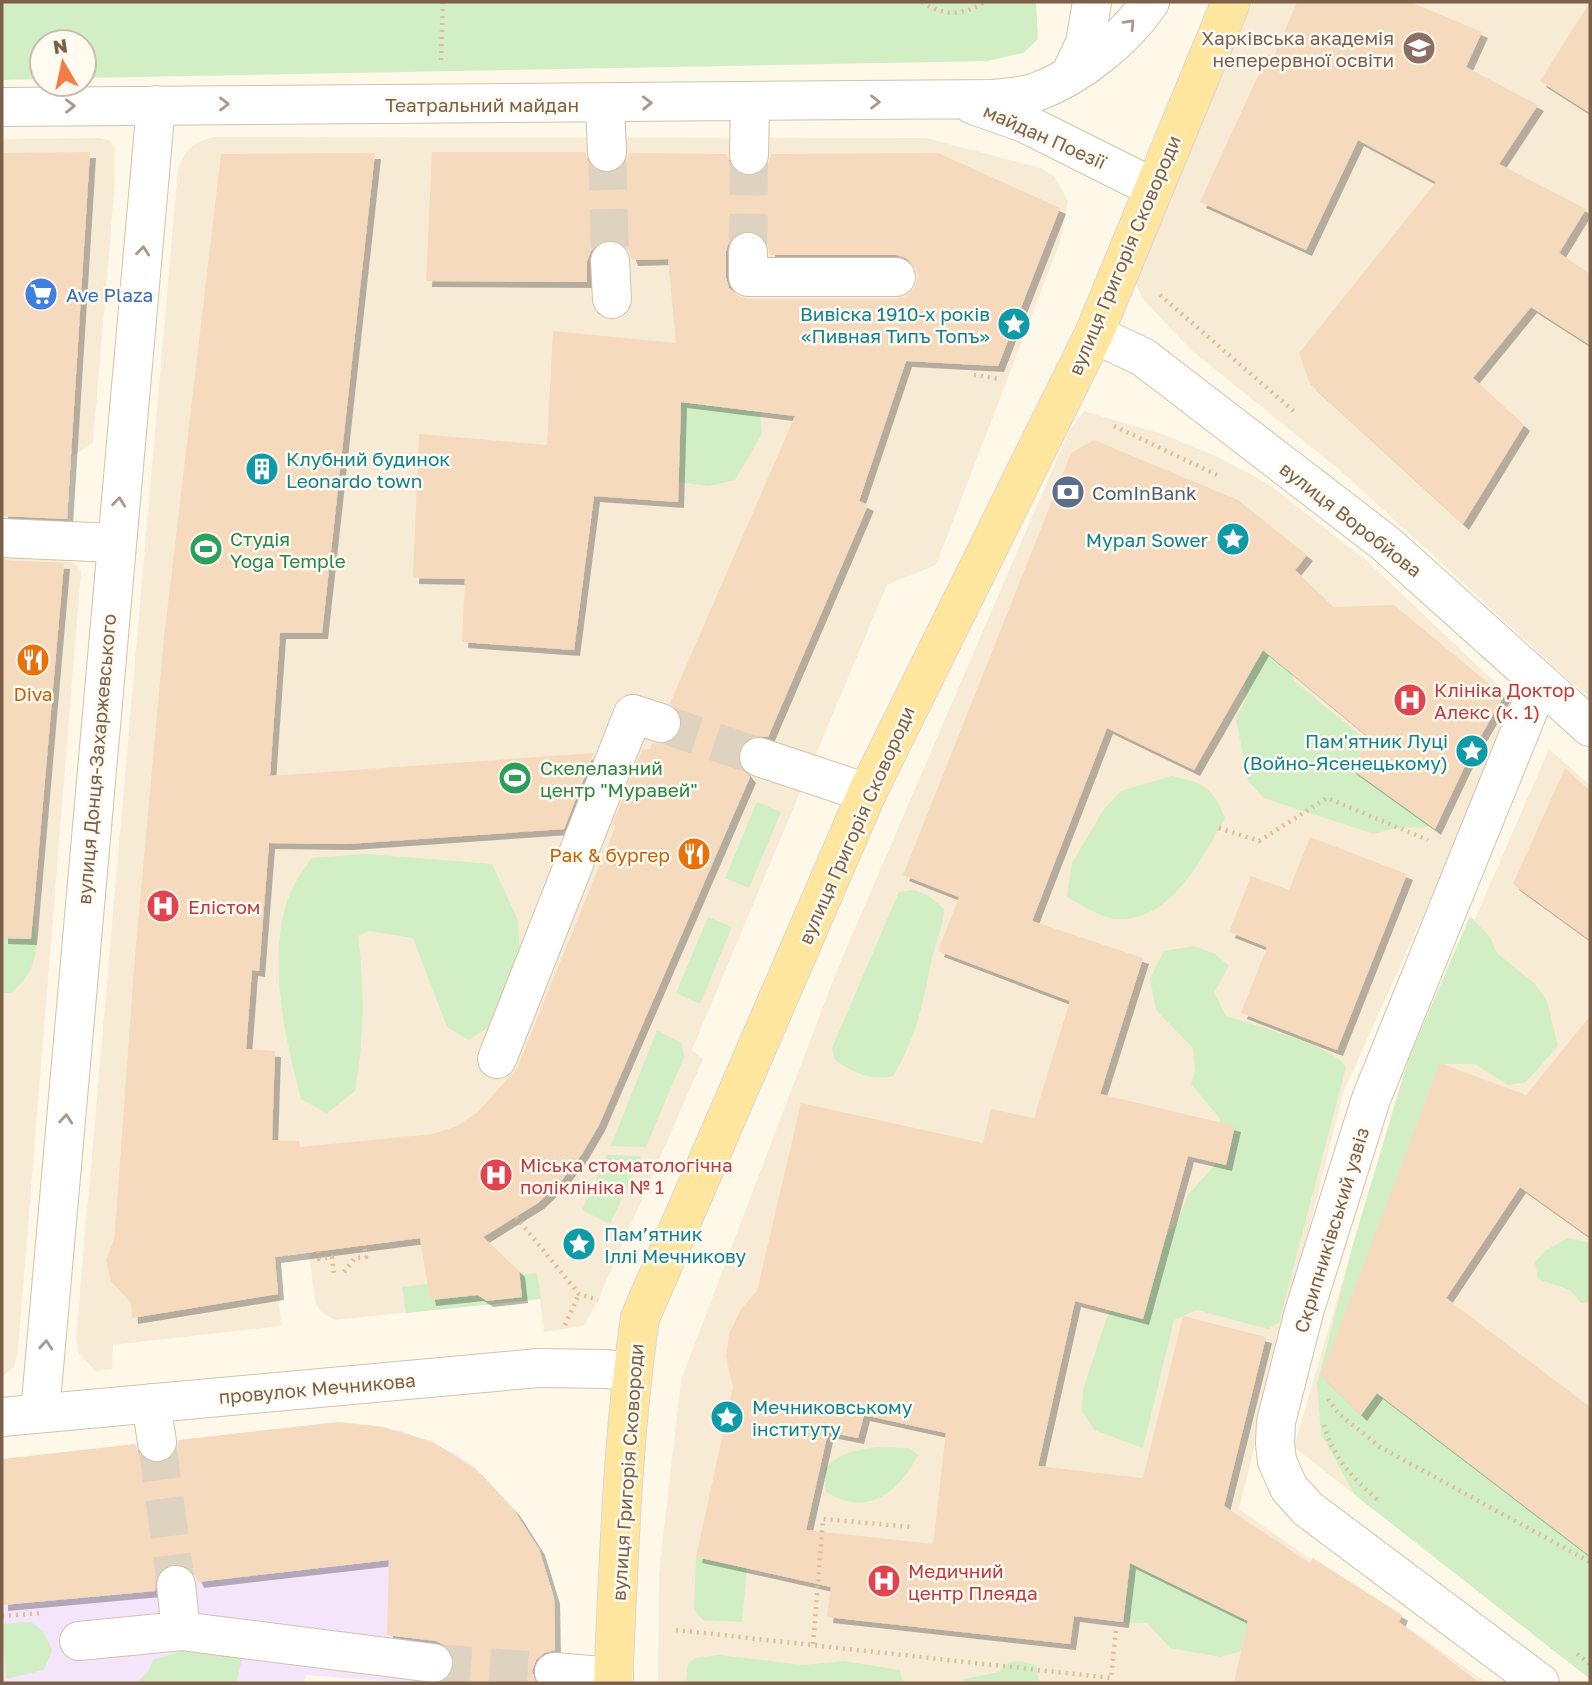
<svg xmlns="http://www.w3.org/2000/svg" width="1592" height="1685" font-family="'Golos Text',sans-serif">
	<style>
		.residential { fill: #f7ebd6 }
		.education { fill: #f5e5fb }
		.green { fill: #d1eec4 }
		.building { fill: #f6dabd; fill-rule: evenodd; filter: url(#shadow) }
		.lines { fill: none; stroke-linecap: round; stroke-linejoin: round }
		.minor-tunnel { stroke: #ded2c0; stroke-width: 38; stroke-dasharray: 38 19; stroke-linecap: butt }
		.minor-casing { stroke: #d3c1ac; stroke-width: 40 }
		.major-casing { stroke: #ddd6d0; stroke-width: 40 }
		.path { stroke: #dcbe9f; stroke-width: 4.5; stroke-dasharray: 2 5; stroke-linecap: butt }
		.minor { stroke: #fff; stroke-width: 38 }
		.major { stroke: #ffe69f; stroke-width: 38 }
		.oneway { stroke: #aa9889 }
		.labels { text-anchor: middle; dominant-baseline: central; stroke-width: 5; stroke-linejoin: round; paint-order: stroke }
		.education-label { font-size: 19px; fill: #785e54; stroke: #fffbf1; text-anchor: end }
		.street-label { font-size: 19px; fill: #7c6049; stroke: #fffbf1 }
		.shop-label { font-size: 19px; fill: #366cbe; stroke: #fffbf1; text-anchor: start }
		.culture-label { font-size: 19px; fill: #0d838f; stroke: #fffbf1; text-anchor: end }
		.service-label { font-size: 19px; fill: #4e5e75; stroke: #fffbf1; text-anchor: start }
		.leisure-label { font-size: 19px; fill: #27864d; stroke: #fffbf1; text-anchor: start }
		.health-label { font-size: 19px; fill: #be3a42; stroke: #fffbf1; text-anchor: start }
		.food-label { font-size: 19px; fill: #c56008; stroke: #fffbf1 }
	</style>
	<defs>
		<filter id="shadow"><feDropShadow dx="6" dy="6" stdDeviation="0" flood-color="#0004"/></filter>
	</defs>
	<rect width="100%" height="100%" fill="#fef8e8"/>
	<!-- residential -->
	<path class="residential" d="M 1253,2 L 1590,2 L 1590,699 L 1341,471 L 1191,350 L 1142,298 L 1135,280 L 1136,270 Z
		M 213,137 L 926,138 L 1041,168 L 1055,177 L 1068,201 L 1060,242 L 936,565 L 887,585 L 692,1050 L 703,1059 L 598,1300 L 584,1326 L 544,1332 L 540,1299 L 335,1320 L 321,1312 L 315,1302 L 309,1252 L 276,1257 L 281,1326 L 113,1345 L 112,1369 L 95,1371 L 79,1353 L 76,1338 L 178,168 L 186,152 L 198,142 Z
		M 100,138 L 111,141 L 115,150 L 115,181 L 93,443 L 71,457 L 64,561 L 75,563 L 81,571 L 18,1350 L 14,1367 L 2,1377 L 2,139 Z
		M 1084,411 L 1165,435 L 1218,457 L 1267,483 L 1367,561 L 1518,704 L 1343,1093 L 1239,1509 L 1487,1683 L 658,1683 L 659,1573 L 681,1380 L 837,970 L 1069,431 Z
		M 1549,749 L 1590,785 L 1590,1679 L 1294,1447 L 1369,1190 L 1446,985 Z"/>
	<!-- education -->
	<path class="education" d="M 338,1422 L 401,1431 L 456,1454 L 476,1469 L 525,1524 L 539,1549 L 554,1598 L 552,1683 L 413,1683 L 306,1675 L 304,1683 L 2,1683 L 2,1460 Z"/>
	<!-- green -->
	<path class="green" d="M 2,2 L 1036,2 L 1038,39 L 1023,53 L 987,61 L 84,78 L 84,42 L 42,42 L 42,79 L 2,80 Z
		M 681,402 L 760,412 L 762,434 L 735,480 L 708,486 L 679,482 Z
		M 1175,600 L 1288,652 L 1294,681 L 1416,781 L 1433,810 L 1428,827 L 1395,828 L 1374,834 L 1264,798 L 1248,781 L 1236,719 L 1244,703 L 1246,669 Z
		M 1171,776 C 1204,783 1211,785 1225,818 C 1202,858 1172,922 1116,919 C 1101,918 1081,904 1067,897 L 1072,863 L 1104,809 L 1121,791 Z
		M 757,802 L 781,812 L 749,888 L 725,878 Z
		M 366,854 L 492,864 L 518,920 L 521,981 L 498,1021 L 469,1040 L 447,1027 L 413,938 L 369,931 L 358,936 C 365,990 364,1038 355,1091 L 327,1113 L 301,1099 C 285,1036 265,954 291,891 C 296,880 305,869 311,858 Z
		M 914,890 L 929,896 L 944,909 C 943,928 935,944 931,962 C 922,1006 917,1036 893,1076 C 872,1081 853,1073 835,1060 L 832,1048 L 899,892 Z
		M 2,908 L 32,915 C 39,948 39,969 11,993 L 2,993 Z
		M 1470,916 L 1490,937 L 1497,953 L 1535,984 L 1547,1001 L 1558,1046 L 1526,1082 L 1508,1085 L 1475,1064 L 1440,1064 L 1322,1376 L 1361,1415 L 1377,1393 L 1590,1554 L 1590,1679 L 1355,1495 L 1321,1434 L 1317,1384 L 1354,1241 L 1408,1060 Z
		M 708,917 L 732,927 L 700,1004 L 676,993 Z
		M 1194,946 L 1215,954 L 1229,966 L 1214,993 L 1226,1016 C 1252,1025 1333,1045 1346,1067 L 1279,1322 L 1268,1329 L 1197,1310 L 1174,1320 L 1143,1448 L 1094,1430 L 1082,1411 L 1083,1390 L 1106,1320 L 1119,1290 L 1177,1223 L 1188,1195 L 1220,1159 L 1224,1139 L 1219,1117 L 1191,1084 L 1195,1071 L 1193,1048 L 1156,1010 L 1150,978 L 1164,951 Z
		M 657,1030 L 682,1044 L 684,1057 L 646,1147 L 611,1146 Z
		M 607,1155 L 642,1156 L 610,1224 L 582,1210 Z
		M 1569,1238 L 1590,1243 L 1590,1302 L 1581,1303 L 1570,1290 L 1538,1279 L 1535,1262 L 1546,1250 Z
		M 537,1273 L 541,1299 L 406,1313 L 402,1287 L 428,1284 L 430,1300 L 454,1298 L 476,1280 L 478,1295 C 491,1303 509,1301 521,1292 L 520,1275 Z
		M 877,1447 L 909,1448 L 918,1455 C 899,1492 868,1518 826,1492 L 824,1470 C 839,1453 855,1450 877,1447 Z
		M 1133,1540 L 1163,1579 L 1248,1621 L 1241,1651 L 1220,1657 L 1170,1648 L 1147,1623 L 1122,1622 L 1112,1602 Z
		M 696,1557 L 747,1568 L 742,1622 L 703,1620 L 694,1610 Z
		M 31,1622 L 43,1631 L 52,1650 L 44,1670 L 6,1679 L 2,1624 Z
		M 188,1649 L 243,1655 L 236,1683 L 136,1683 L 148,1672 L 153,1660 Z
		M 719,1655 L 803,1665 L 844,1661 L 900,1670 L 903,1683 L 686,1683 L 688,1664 L 695,1658 Z
		M 1022,1661 L 1036,1666 L 1039,1683 L 963,1683 L 964,1679 L 999,1672 L 1009,1662 Z"/>
	<!-- building -->
	<path class="building" d="M 1297,2 L 1410,2 L 1482,32 L 1466,67 L 1538,105 L 1499,164 L 1586,209 L 1559,253 L 1590,274 L 1590,345 L 1531,307 L 1473,378 L 1524,425 L 1463,524 L 1310,384 L 1299,353 L 1436,182 L 1358,140 L 1306,250 L 1200,202 L 1268,54 L 1274,56 Z
		M 1590,2 L 1590,113 L 1540,81 Z
		M 90,152 L 67,519 L 2,516 L 2,153 Z
		M 432,152 L 585,152 L 589,164 L 596,171 L 607,174 L 619,170 L 626,163 L 629,153 L 727,154 L 730,165 L 737,173 L 749,177 L 759,174 L 767,167 L 771,154 L 938,153 L 1060,208 L 998,366 L 906,361 L 859,501 L 868,505 L 768,737 L 754,736 L 744,741 L 739,749 L 738,762 L 750,777 L 599,1125 L 582,1154 L 562,1180 L 538,1203 L 483,1237 L 519,1271 L 522,1297 L 487,1301 L 478,1295 L 430,1300 L 420,1238 L 275,1257 L 278,1294 L 132,1318 L 131,1303 L 111,1281 L 106,1260 L 114,1240 L 117,1204 L 134,968 L 164,638 L 221,154 L 375,153 L 322,633 L 280,633 L 270,776 L 594,753 L 564,829 L 347,844 L 269,843 L 259,971 L 252,970 L 246,1049 L 275,1051 L 272,1140 L 299,1141 L 300,1147 L 433,1134 L 457,1126 L 479,1111 L 517,1068 L 616,825 L 612,826 L 642,750 L 650,749 L 652,743 L 666,744 L 675,740 L 682,730 L 682,718 L 670,703 L 795,416 L 681,402 L 678,502 L 594,496 L 574,650 L 462,642 L 465,579 L 413,578 L 419,434 L 547,445 L 553,331 L 676,343 L 668,259 L 632,260 L 628,249 L 619,241 L 608,239 L 599,242 L 591,251 L 587,261 L 587,282 L 426,281 ZM 749,230 L 758,233 L 767,241 L 770,255 L 896,255 L 906,258 L 915,267 L 918,276 L 915,287 L 907,296 L 896,299 L 748,299 L 738,296 L 729,288 L 726,278 L 726,251 L 729,242 L 737,233 Z
		M 1094,440 L 1238,500 L 1307,555 L 1295,570 L 1333,607 L 1394,605 L 1504,696 L 1472,751 L 1435,829 L 1350,768 L 1371,739 L 1263,650 L 1194,770 L 1107,728 L 1032,921 L 1143,958 L 1100,1094 L 1235,1126 L 1226,1165 L 1188,1156 L 1143,1319 L 1075,1301 L 1038,1466 L 1143,1478 L 1183,1316 L 1266,1337 L 1224,1506 L 1310,1563 L 1313,1558 L 1402,1615 L 1399,1622 L 1480,1683 L 1234,1683 L 1248,1621 L 1130,1563 L 1123,1622 L 1074,1616 L 1070,1644 L 827,1617 L 831,1587 L 696,1557 L 733,1387 L 726,1357 L 729,1334 L 741,1309 L 757,1291 L 801,1103 L 983,1143 L 991,1109 L 1034,1118 L 1070,1001 L 938,951 L 959,897 L 903,875 L 1071,453 ZM 864,1415 L 946,1433 L 933,1544 L 806,1530 L 828,1432 L 858,1438 Z
		M 2,560 L 64,563 L 31,939 L 2,938 Z
		M 1565,768 L 1590,791 L 1590,940 L 1513,884 Z
		M 1310,837 L 1407,874 L 1337,1050 L 1241,1013 L 1267,947 L 1229,932 L 1251,876 L 1289,890 Z
		M 1590,1016 L 1590,1237 L 1520,1187 L 1446,1298 L 1590,1407 L 1590,1556 L 1377,1393 L 1361,1415 L 1321,1376 L 1440,1063 L 1526,1095 Z
		M 339,1422 L 384,1427 L 433,1442 L 476,1469 L 514,1510 L 539,1549 L 554,1598 L 555,1650 L 544,1653 L 536,1660 L 532,1671 L 536,1683 L 441,1683 L 450,1677 L 455,1666 L 453,1655 L 447,1646 L 436,1641 L 387,1635 L 389,1560 L 198,1582 L 194,1573 L 185,1565 L 173,1563 L 164,1567 L 156,1576 L 155,1591 L 2,1605 L 2,1459 L 135,1444 L 140,1456 L 148,1462 L 160,1464 L 171,1459 L 177,1451 L 179,1440 Z"/>
	<g class="lines">
		<!-- minor-tunnel -->
		<path class="minor-tunnel" d="M 607,152 L 610,261
			M 748,252 L 749,155
			M 661,723 L 759,757
			M 157,1442 L 176,1585
			M 433,1663 L 554,1672"/>
		<defs>
			<path id="minor" d="M 1070,75 L 1085,43 L 1092,2
				M 605,104 L 607,152
				M 973,105 L 1024,123 L 1154,188
				M 2,107 L 993,99 C 1007,97 1023,97 1036,92 C 1078,77 1125,39 1150,2
				M 749,155 L 750,102
				M 748,252 L 748,277 L 896,277
				M 610,261 L 612,299
				M 1094,334 L 1143,357 L 1385,543 L 1590,727
				M 2,538 L 115,543
				M 759,757 L 867,793
				M 497,1059 L 633,714 L 661,723
				M 151,1403 L 157,1442
				M 40,1413 L 156,105
				M 2,1417 L 538,1368 L 607,1369 L 632,1373
				M 176,1585 L 181,1631
				M 79,1641 L 181,1631 L 433,1663
				M 554,1672 L 614,1677
				M 1540,1683 L 1308,1509 L 1289,1488 L 1277,1461 L 1275,1443 L 1276,1422 L 1304,1312 L 1371,1099 L 1540,682"/>
			<path id="major" d="M 613,1683 C 619,1561 622,1439 640,1318 L 867,793 L 1094,334 L 1231,2"/>
		</defs>
		<!-- minor casing -->
		<use href="#minor" class="minor-casing"/>
		<!-- major casing -->
		<use href="#major" class="major-casing"/>
		<!-- path -->
		<path class="path" d="M 922,2 C 942,16 964,16 984,2
			M 441,60 L 443,2
			M 1160,295 L 1297,414
			M 974,375 L 1001,379
			M 1114,426 L 1217,475
			M 1219,828 L 1259,841 L 1327,798 L 1428,840
			M 516,1217 L 579,1294 L 598,1300
			M 318,1251 L 319,1259 L 332,1257 L 334,1274
			M 344,1272 L 355,1258 L 366,1257 L 364,1245
			M 565,1325 L 579,1294
			M 1328,1399 L 1338,1413 L 1380,1447 L 1590,1562
			M 1324,1425 C 1334,1460 1353,1478 1379,1501
			M 2,1616 L 43,1613
			M 676,1630 L 1111,1678 L 1116,1629
			M 813,1644 L 823,1519 L 912,1527
			M 1577,1654 L 1590,1664"/>
		<!-- minor -->
		<use href="#minor" class="minor"/>
		<!-- major -->
		<use href="#major" class="major"/>
	</g>
	<!-- one-way arrows -->
	<defs><path id="oneway-chevron" d="M-2-3.5L2.5 0L-2 3.5" fill="none" stroke-width="1.6" stroke-linecap="round" stroke-linejoin="round" transform="scale(1.75)"/></defs>
	<g class="oneway">
		<use href="#oneway-chevron" transform="translate(1130 24) rotate(-47)"/>
		<use href="#oneway-chevron" transform="translate(875 102)"/>
		<use href="#oneway-chevron" transform="translate(647 103) rotate(-1)"/>
		<use href="#oneway-chevron" transform="translate(224 104)"/>
		<use href="#oneway-chevron" transform="translate(70 106) rotate(-1)"/>
		<use href="#oneway-chevron" transform="translate(143 251) rotate(-84)"/>
		<use href="#oneway-chevron" transform="translate(119 502) rotate(-84)"/>
		<use href="#oneway-chevron" transform="translate(66 1119) rotate(-85)"/>
		<use href="#oneway-chevron" transform="translate(46 1345) rotate(-85)"/>
	</g>
	<!-- icons -->
	<defs>
		<symbol id="university-disc" viewBox="-11 -11 22 22"><circle r="9.5" fill="#8d6e63" stroke="#fffbf1"/><path d="M0-5L7-2L0 1L-7-2ZM-4 1L0 2.5L4 1V4Q0 6-4 4Z" fill="#fff"/></symbol>
		<symbol id="supermarket-disc" viewBox="-11 -11 22 22"><circle r="9.5" fill="#3f7fe0" stroke="#fffbf1"/><path d="M-6-5.5h2.5l.6 2H6L4.5 2H-2.5L-4.4-4H-6ZM-1.5 3.2a1.3 1.3 0 1 0 .1 0ZM3 3.2a1.3 1.3 0 1 0 .1 0Z" fill="#fff"/></symbol>
		<symbol id="sight-disc" viewBox="-11 -11 22 22"><circle r="9.5" fill="#0f9aa8" stroke="#fffbf1"/><path d="M0-6L1.8-2.2L6-1.7L2.9 1.2L3.7 5.4L0 3.3L-3.7 5.4L-2.9 1.2L-6-1.7L-1.8-2.2Z" fill="#fff"/></symbol>
		<symbol id="building-disc" viewBox="-11 -11 22 22"><circle r="9.5" fill="#0f9aa8" stroke="#fffbf1"/><path d="M-4-6H4V6H1V3H-1V6H-4ZM-2.5-4.3h1.7v1.8h-1.7ZM.8-4.3h1.7v1.8H.8ZM-2.5-1h1.7V.8h-1.7ZM.8-1h1.7V.8H.8Z" fill="#fff"/></symbol>
		<symbol id="bank-disc" viewBox="-11 -11 22 22"><circle r="9.5" fill="#5c6f8a" stroke="#fffbf1"/><path d="M-6-4H6V4H-6ZM0-2.3a2.3 2.3 0 1 0 0 4.6a2.3 2.3 0 1 0 0-4.6Z" fill="#fff"/></symbol>
		<symbol id="stadium-disc" viewBox="-11 -11 22 22"><circle r="9.5" fill="#2e9e5b" stroke="#fffbf1"/><path d="M0-5a6.5 5 0 1 0 0 10a6.5 5 0 1 0 0-10ZM-3.5-1.8h7v3.6h-7Z" fill="#fff"/></symbol>
		<symbol id="restaurant-disc" viewBox="-11 -11 22 22"><circle r="9.5" fill="#e8710a" stroke="#fffbf1"/><path d="M-5-6h1v4h1v-4h1v4h1v-4h1v5L-1.5 .5V6h-2V.5L-5-1ZM5-6V6H3V1.5H1.5Q1.5-4 5-6Z" fill="#fff"/></symbol>
		<symbol id="hospital-disc" viewBox="-11 -11 22 22"><circle r="9.5" fill="#e0444e" stroke="#fffbf1"/><path d="M-5-5h3v3.5h4V-5h3V5h-3V1.5h-4V5h-3Z" fill="#fff"/></symbol>
	</defs>
	<g fill-rule="evenodd">
		<use href="#university-disc" x="1400" y="29" width="38" height="38"/>
		<use href="#supermarket-disc" x="22" y="275" width="38" height="38"/>
		<use href="#sight-disc" x="995" y="305" width="38" height="38"/>
		<use href="#building-disc" x="243" y="450" width="38" height="38"/>
		<use href="#bank-disc" x="1049" y="473" width="38" height="38"/>
		<use href="#sight-disc" x="1214" y="520" width="38" height="38"/>
		<use href="#stadium-disc" x="187" y="530" width="38" height="38"/>
		<use href="#restaurant-disc" x="14" y="641" width="38" height="38"/>
		<use href="#hospital-disc" x="1391" y="681" width="38" height="38"/>
		<use href="#sight-disc" x="1453" y="732" width="38" height="38"/>
		<use href="#stadium-disc" x="496" y="759" width="38" height="38"/>
		<use href="#restaurant-disc" x="675" y="835" width="38" height="38"/>
		<use href="#hospital-disc" x="144" y="887" width="38" height="38"/>
		<use href="#hospital-disc" x="477" y="1156" width="38" height="38"/>
		<use href="#sight-disc" x="560" y="1225" width="38" height="38"/>
		<use href="#sight-disc" x="708" y="1398" width="38" height="38"/>
		<use href="#hospital-disc" x="865" y="1562" width="38" height="38"/>
	</g>
	<g class="labels">
		<!-- education labels -->
		<g class="education-label">
			<text x="1394" y="37">Харківська академія<tspan x="1394" dy="22">неперервної освіти</tspan></text>
		</g>
		<!-- street labels -->
		<g class="street-label">
			<text x="482" y="104">Театральний майдан</text>
			<text transform="translate(1045 136) rotate(24)">майдан Поезії</text>
			<text transform="translate(1124 255) rotate(-67)">вулиця Григорія Сковороди</text>
			<text transform="translate(1351 519) rotate(38)">вулиця Воробйова</text>
			<text transform="translate(96 759) rotate(-85)">вулиця Донця-Захаржевського</text>
			<text transform="translate(856 825) rotate(-66)">вулиця Григорія Сковороди</text>
			<text transform="translate(1331 1230) rotate(-73)">Скрипниківський узвіз</text>
			<text transform="translate(317 1388) rotate(-5)">провулок Мечникова</text>
			<text transform="translate(627 1472) rotate(-86)">вулиця Григорія Сковороди</text>
		</g>
		<!-- shop labels -->
		<g class="shop-label">
			<text x="66" y="294">Ave Plaza</text>
		</g>
		<!-- culture labels -->
		<g class="culture-label">
			<text x="990" y="313">Вивіска 1910-х років<tspan x="990" dy="22">«Пивная Типъ Топъ»</tspan></text>
			<text x="286" y="458" text-anchor="start">Клубний будинок<tspan x="286" dy="22">Leonardo town</tspan></text>
			<text x="1208" y="539">Мурал Sower</text>
			<text x="1448" y="740">Пам'ятник Луці<tspan x="1448" dy="22">(Войно-Ясенецькому)</tspan></text>
			<text x="604" y="1233" text-anchor="start">Пам’ятник<tspan x="604" dy="22">Іллі Мечникову</tspan></text>
			<text x="752" y="1406" text-anchor="start">Мечниковському<tspan x="752" dy="22">інституту</tspan></text>
		</g>
		<!-- service labels -->
		<g class="service-label">
			<text x="1092" y="492">ComInBank</text>
		</g>
		<!-- leisure labels -->
		<g class="leisure-label">
			<text x="230" y="538">Студiя<tspan x="230" dy="22">Yoga Temple</tspan></text>
			<text x="540" y="767">Скелелазний<tspan x="540" dy="22">центр "Муравей"</tspan></text>
		</g>
		<!-- health labels -->
		<g class="health-label">
			<text x="1434" y="689">Клініка Доктор<tspan x="1434" dy="22">Алекс (к. 1)</tspan></text>
			<text x="188" y="906">Елістом</text>
			<text x="520" y="1164">Міська стоматологічна<tspan x="520" dy="22">поліклініка № 1</tspan></text>
			<text x="908" y="1570">Медичний<tspan x="908" dy="22">центр Плеяда</tspan></text>
		</g>
		<!-- food labels -->
		<g class="food-label">
			<text x="33" y="693">Diva</text>
			<text x="670" y="854" text-anchor="end">Рак &amp; бургер</text>
		</g>
	</g>
	<!-- border -->
	<rect width="1592" height="1685" fill="none" stroke="#7c6049" stroke-width="7"/>
	<!-- north arrow -->
	<g transform="translate(63 63) rotate(351)"><circle r="33" fill="#fffbf1" stroke="#cbbdae" stroke-width="2"/>
	<path d="M0-5L12 26L0 18L-12 26Z" fill="#f37d43"/>
	<text y="-10" font-size="19" font-weight="bold" text-anchor="middle" fill="#7c6049">N</text>
	</g>
</svg>
